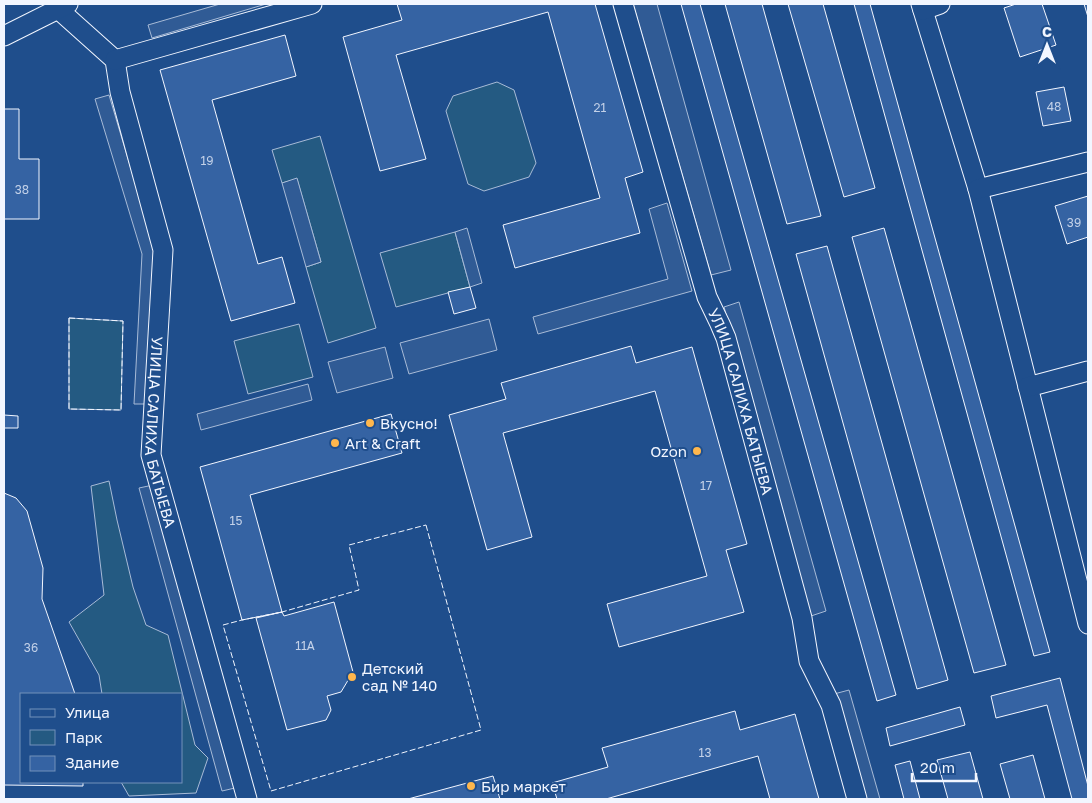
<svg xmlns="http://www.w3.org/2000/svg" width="1092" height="803" font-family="'Golos Text',sans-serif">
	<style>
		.green { fill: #245a82; stroke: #a8bbd7 }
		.parking { fill: #305b95; stroke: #a8bbd7 }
		.building { fill: #3563a3; stroke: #f2f6ff }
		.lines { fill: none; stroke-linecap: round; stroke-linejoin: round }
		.street-casing { stroke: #f2f6ff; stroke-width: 21 }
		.street { stroke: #1f4e8c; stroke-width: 19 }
		.fence { stroke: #f2f6ff; stroke-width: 1; stroke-dasharray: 6 2.5; stroke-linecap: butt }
		.poi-dot { fill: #ffb74d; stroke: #1f4e8c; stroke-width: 2 }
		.labels { text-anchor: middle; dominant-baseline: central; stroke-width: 4; stroke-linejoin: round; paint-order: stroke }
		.number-label { font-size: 12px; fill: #c3d1e8 }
		.street-label { font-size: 15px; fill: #f2f6ff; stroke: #1f4e8c }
		.poi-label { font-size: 15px; fill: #f2f6ff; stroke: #1f4e8c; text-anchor: start }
	</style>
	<rect width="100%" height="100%" fill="#1f4e8c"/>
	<!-- green -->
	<path class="green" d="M 497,82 L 514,90 L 536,163 L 529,177 L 484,191 L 468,184 L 446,111 L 453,96 Z
		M 320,136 L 376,328 L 328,343 L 306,267 L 321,262 L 297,179 L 282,183 L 272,150 Z
		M 455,232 L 470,287 L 396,307 L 380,253 Z
		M 69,318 L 123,321 L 121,410 L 69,409 Z
		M 299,324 L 313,377 L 248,394 L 234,341 Z
		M 109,481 L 117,520 L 133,587 L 146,625 L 168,635 L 195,745 L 208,758 L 196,793 L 129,796 L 121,782 L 181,782 L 181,694 L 102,694 L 99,675 L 69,622 L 104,595 L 91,486 Z"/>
	<!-- parking -->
	<path class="parking" d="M 220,4 L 266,4 L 152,38 L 148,25 Z
		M 633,4 L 657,4 L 731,270 L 711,275 Z
		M 109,95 L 156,253 L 148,404 L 134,404 L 142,254 L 95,99 Z
		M 297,178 L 321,262 L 306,267 L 282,183 Z
		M 667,203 L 692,291 L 538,334 L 533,317 L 668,279 L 649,209 Z
		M 467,228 L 482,283 L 470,287 L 455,232 Z
		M 739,302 L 826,611 L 811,616 L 724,307 Z
		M 489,319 L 497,350 L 409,374 L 400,343 Z
		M 385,347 L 393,378 L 337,393 L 328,362 Z
		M 308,384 L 312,400 L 201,430 L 197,414 Z
		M 153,485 L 235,788 L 222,791 L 139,488 Z
		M 849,690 L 880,799 L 864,799 L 834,694 Z"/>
	<!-- building -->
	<path class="building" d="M 397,4 L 595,4 L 643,172 L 625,178 L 640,233 L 515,268 L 503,225 L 600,198 L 548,12 L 396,55 L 426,159 L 380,171 L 343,37 L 402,20 Z
		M 681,4 L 700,4 L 896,695 L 877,701 Z
		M 725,4 L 762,4 L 821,216 L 787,224 Z
		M 788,4 L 823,4 L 875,188 L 844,197 Z
		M 854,4 L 870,4 L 1050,652 L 1034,656 Z
		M 1016,4 L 1042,4 L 1056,45 L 1020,57 L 1004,8 Z
		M 1084,4 L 1088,4 L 1088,17 Z
		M 285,35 L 296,76 L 212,100 L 258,264 L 282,257 L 295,303 L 231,321 L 160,70 Z
		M 1064,87 L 1071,121 L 1043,126 L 1036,92 Z
		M 4,109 L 19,109 L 19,159 L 39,159 L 39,219 L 4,219 Z
		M 1088,196 L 1088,237 L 1067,244 L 1055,206 Z
		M 884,228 L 1006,665 L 974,673 L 852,237 Z
		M 827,246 L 948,680 L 917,689 L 796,254 Z
		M 470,287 L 476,308 L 454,314 L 448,292 Z
		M 631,346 L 636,363 L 692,347 L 747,544 L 726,550 L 744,612 L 619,647 L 607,604 L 707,576 L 655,391 L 503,433 L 532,537 L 487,550 L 449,415 L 506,399 L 501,383 Z
		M 391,414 L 402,453 L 250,495 L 282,612 L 242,620 L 200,467 Z
		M 4,415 L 18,416 L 18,428 L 4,428 Z
		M 4,493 L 16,498 L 27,511 L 43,568 L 42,599 L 75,694 L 21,694 L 21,782 L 83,782 L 83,786 L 4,785 Z
		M 334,602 L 353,672 L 341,692 L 327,696 L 331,710 L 326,720 L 287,730 L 256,618 L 282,612 L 284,616 Z
		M 1060,678 L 1088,786 L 1088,799 L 1072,799 L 1047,705 L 996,718 L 991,696 Z
		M 960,707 L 965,725 L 890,746 L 886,728 Z
		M 735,711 L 740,730 L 795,714 L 819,799 L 770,799 L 758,756 L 606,799 L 557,799 L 552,783 L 608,767 L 602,748 Z
		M 970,752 L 983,799 L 948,799 L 937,760 Z
		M 1033,755 L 1045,799 L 1010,799 L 1000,764 Z
		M 910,761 L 920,799 L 904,799 L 895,765 Z
		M 493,776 L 500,799 L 408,799 Z"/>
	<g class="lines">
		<defs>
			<g id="street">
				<path id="s1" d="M 623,4 L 707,297 L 720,324 L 726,338 L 802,618 L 809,661 L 831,705 L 857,799"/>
				<path d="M 921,4 L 978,189 L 1088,624"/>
				<path id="s2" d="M 58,9 L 115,60 L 120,92 L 163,250 L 151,455 L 247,799"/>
				<path d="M 923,10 L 940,4"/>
				<path d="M 4,36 L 68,4"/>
				<path d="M 115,60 L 312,4"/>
				<path d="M 978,189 L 1088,162"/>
				<path d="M 1028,387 L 1088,371"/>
			</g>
		</defs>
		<!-- street casing -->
		<use href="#street" class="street-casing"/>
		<!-- street -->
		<use href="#street" class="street"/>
		<!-- fence -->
		<path class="fence" d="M 69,318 L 123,321 L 121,410 L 69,409 Z
			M 426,525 L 481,730 L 271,791 L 223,625 L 242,620 L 282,612 L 359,590 L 349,545 Z"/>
	</g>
	<!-- markers -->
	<g class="poi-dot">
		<circle cx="370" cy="423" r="5"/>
		<circle cx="335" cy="443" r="5"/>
		<circle cx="697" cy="451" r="5"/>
		<circle cx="352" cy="677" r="5"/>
		<circle cx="471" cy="786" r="5"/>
	</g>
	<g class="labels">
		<!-- number labels -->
		<g class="number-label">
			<text x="1054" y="106">48</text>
			<text x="600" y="107">21</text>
			<text x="207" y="160">19</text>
			<text x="22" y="189">38</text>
			<text x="1074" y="222">39</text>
			<text x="706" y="485">17</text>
			<text x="236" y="520">15</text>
			<text x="305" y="645">11А</text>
			<text x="31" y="647">36</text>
			<text x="705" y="752">13</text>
		</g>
		<!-- street labels -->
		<g class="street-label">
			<text stroke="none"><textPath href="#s1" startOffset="415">УЛИЦА САЛИХА БАТЫЕВА</textPath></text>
			<text stroke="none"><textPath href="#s2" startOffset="456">УЛИЦА САЛИХА БАТЫЕВА</textPath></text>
		</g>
		<!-- poi labels -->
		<g class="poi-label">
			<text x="380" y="423">Вкусно!</text>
			<text x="345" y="443">Art &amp; Craft</text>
			<text x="687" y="451" text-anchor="end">Ozon</text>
			<text x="362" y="668">Детский<tspan x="362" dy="17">сад № 140</tspan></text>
			<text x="481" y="786">Бир маркет</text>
		</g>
	</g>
	<!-- border -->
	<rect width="1092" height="803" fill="none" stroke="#f2f6ff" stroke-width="10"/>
	<!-- legend -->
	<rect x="20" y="693" width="162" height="90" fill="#1f4e8c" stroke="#7391ba"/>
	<rect x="30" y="709" width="25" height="8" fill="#1f4e8c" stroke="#7391ba"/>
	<text x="65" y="718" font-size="15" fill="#f2f6ff">Улица</text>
	<rect x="30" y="730" width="25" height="15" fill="#245a82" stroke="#7391ba"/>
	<text x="65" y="743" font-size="15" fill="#f2f6ff">Парк</text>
	<rect x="30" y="756" width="25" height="15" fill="#3563a3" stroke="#7391ba"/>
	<text x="65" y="768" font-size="15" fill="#f2f6ff">Здание</text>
	<!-- north arrow -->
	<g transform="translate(1047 45)" stroke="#1f4e8c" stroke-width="4" paint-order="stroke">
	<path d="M0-4L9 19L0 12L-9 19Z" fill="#f2f6ff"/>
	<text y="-8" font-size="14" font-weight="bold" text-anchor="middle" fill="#f2f6ff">С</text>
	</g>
	<!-- scale -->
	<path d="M912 773v8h64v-8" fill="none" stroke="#f2f6ff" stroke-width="2.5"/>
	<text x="920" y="773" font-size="15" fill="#f2f6ff" stroke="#1f4e8c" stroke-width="4" paint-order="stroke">20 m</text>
</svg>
